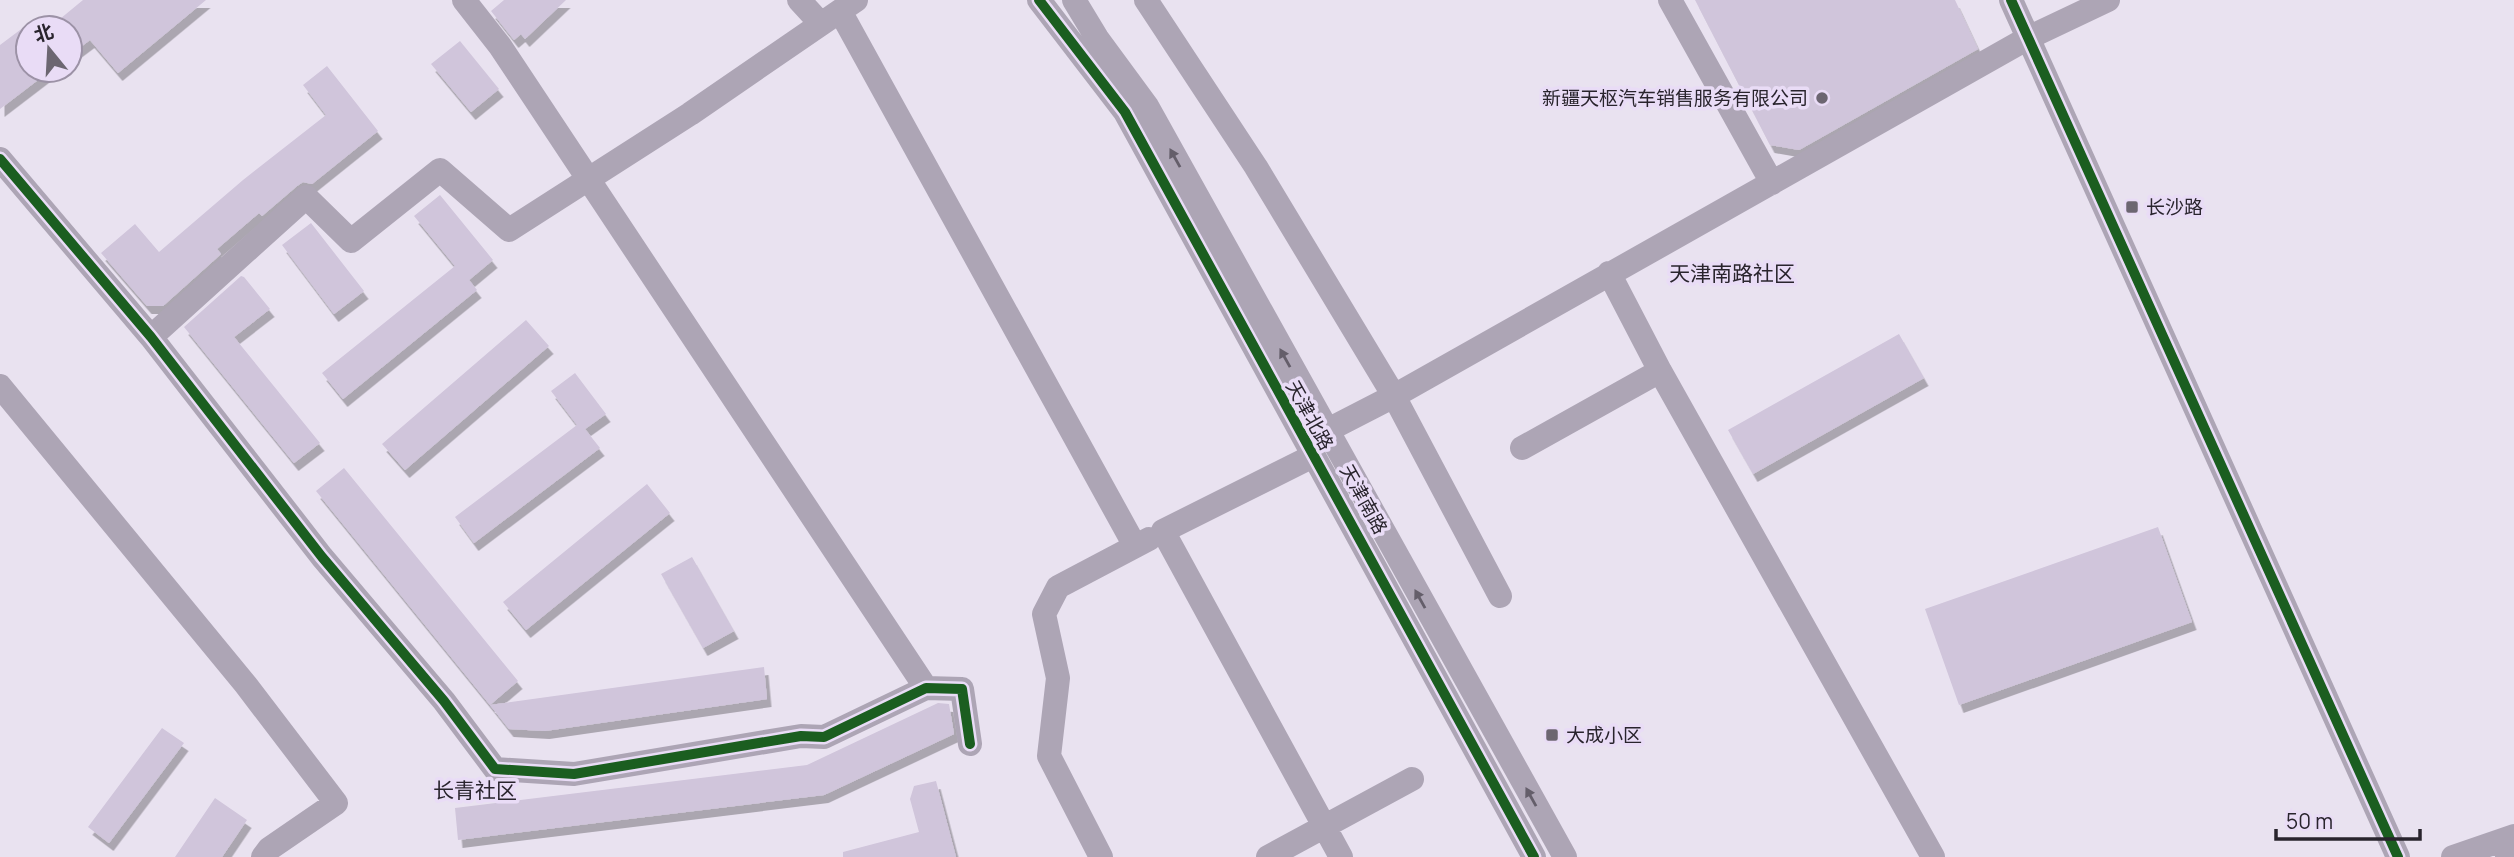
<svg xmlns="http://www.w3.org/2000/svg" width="2514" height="857" font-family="Manrope,'Noto Sans SC',sans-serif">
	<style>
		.building { fill: #d0c5db; filter: url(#shadow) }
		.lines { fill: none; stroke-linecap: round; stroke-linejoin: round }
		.minor { stroke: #ada5b5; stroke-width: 24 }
		.cycleway-casing { stroke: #e9dcf6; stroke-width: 15 }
		.cycleway { stroke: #1b5e20; stroke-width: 10 }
		.oneway { fill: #645e6a }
		.poi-dot { fill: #6c6671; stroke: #e9dcf6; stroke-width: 2.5 }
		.labels { text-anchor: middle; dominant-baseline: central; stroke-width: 7; stroke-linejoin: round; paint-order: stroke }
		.poi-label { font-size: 19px; fill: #29242d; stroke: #e9dcf6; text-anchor: start }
		.street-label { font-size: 19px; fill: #29242d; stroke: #e9dcf6 }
		.neighbourhood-label { font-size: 21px; fill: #29242d; stroke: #e9dcf6 }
	</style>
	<defs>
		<filter id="shadow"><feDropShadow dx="4.5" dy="8" stdDeviation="0" flood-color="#0004"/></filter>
	</defs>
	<rect width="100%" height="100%" fill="#e9e2f0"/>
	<!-- building -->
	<path class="building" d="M 83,0 L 206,0 L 118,73 L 90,40 L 70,55 L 70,28 L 49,28 Z
		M 504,0 L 566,0 L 525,39 L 521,34 L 514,40 L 491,11 Z
		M 1695,0 L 1955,0 L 1978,49 L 1799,150 L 1770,145 Z
		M 28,24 L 28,70 L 51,70 L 0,109 L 0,45 Z
		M 460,41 L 499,89 L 471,112 L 431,64 Z
		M 327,66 L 378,131 L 312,184 L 303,182 L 297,186 L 262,216 L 259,213 L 217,249 L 221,254 L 163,306 L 147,306 L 101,253 L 135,224 L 159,252 L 243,180 L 326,115 L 303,85 Z
		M 440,195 L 493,260 L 469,280 L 477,290 L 343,399 L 322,373 L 455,266 L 414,216 Z
		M 311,223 L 364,291 L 334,314 L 282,245 Z
		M 241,276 L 244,277 L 270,309 L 234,337 L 320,443 L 294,463 L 184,327 Z
		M 526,320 L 549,346 L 405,470 L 382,444 Z
		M 1899,334 L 1924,378 L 1753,474 L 1728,430 Z
		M 575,373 L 606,414 L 585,429 L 600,448 L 474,543 L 455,517 L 577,425 L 551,391 Z
		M 344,468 L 518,681 L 490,705 L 316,491 Z
		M 647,484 L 670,513 L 526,630 L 503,602 Z
		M 2158,527 L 2192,622 L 1959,705 L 1925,609 Z
		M 692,557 L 734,631 L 703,648 L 661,574 Z
		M 764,667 L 767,699 L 545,731 L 509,729 L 490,705 Z
		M 938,703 L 949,704 L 954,734 L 824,795 L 458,840 L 455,808 L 807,765 Z
		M 162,728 L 184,743 L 109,843 L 88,827 Z
		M 936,781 L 956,857 L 843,857 L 843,852 L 919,832 L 910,799 L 914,786 Z
		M 215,798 L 247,820 L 222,857 L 175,857 Z"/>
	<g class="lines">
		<!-- minor -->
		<path class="minor" d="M 464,0 L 500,46 L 926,688
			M 799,0 L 821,24
			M 1039,0 L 1125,112 L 1534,857
			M 1074,0 L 1097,38 L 1147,106 L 1565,857
			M 1146,0 L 1256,167 L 1394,396 L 1500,596
			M 1670,0 L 1772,183
			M 2011,0 L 2398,857
			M 840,11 L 1135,546
			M 0,159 L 151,337 L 322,557 L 444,701 L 495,769 L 574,774 L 801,736 L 824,737 L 926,688 L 962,689 L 970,744
			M 1609,273 L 1660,371 L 1933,857
			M 151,337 L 306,197 L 351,241 L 440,170 L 509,230 L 690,114 L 856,0
			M 0,386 L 246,685 L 336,803 L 269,849 L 263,857
			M 1326,431 L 1394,396 L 2028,38 L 2108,0
			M 1522,448 L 1660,371
			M 1313,456 L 1163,531 L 1341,857
			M 1101,857 L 1049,756 L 1058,678 L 1044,614 L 1058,587 L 1149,539
			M 1268,857 L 1412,779
			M 2453,857 L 2514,836
			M 2507,857 L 2514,854"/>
		<defs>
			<path id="cycleway" d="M 1039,0 L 1125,112 L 1534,857
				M 2011,0 L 2398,857
				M 0,159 L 151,337 L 322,557 L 444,701 L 495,769 L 574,774 L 801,736 L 824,737 L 926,688 L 962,689 L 970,744"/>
		</defs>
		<!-- cycleway casing -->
		<use href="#cycleway" class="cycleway-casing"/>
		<!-- cycleway -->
		<use href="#cycleway" class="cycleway"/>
	</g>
	<!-- one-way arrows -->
	<defs><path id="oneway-solid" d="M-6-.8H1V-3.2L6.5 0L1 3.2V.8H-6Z" transform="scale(1.75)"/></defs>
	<g class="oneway">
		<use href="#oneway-solid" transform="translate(1175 158) rotate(-119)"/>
		<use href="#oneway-solid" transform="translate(1285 358) rotate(-119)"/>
		<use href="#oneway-solid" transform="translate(1420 599) rotate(-119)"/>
		<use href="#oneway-solid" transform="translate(1531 797) rotate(-119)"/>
	</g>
	<!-- markers -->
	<g class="poi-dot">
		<circle cx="1822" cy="98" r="7"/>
		<rect x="2125" y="200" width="14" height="14" rx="3.5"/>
		<rect x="1545" y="728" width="14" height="14" rx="3.5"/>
	</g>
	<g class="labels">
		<!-- poi labels -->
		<g class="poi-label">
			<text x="1808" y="98" text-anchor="end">新疆天枢汽车销售服务有限公司</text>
			<text x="2146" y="207">长沙路</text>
			<text x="1566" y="735">大成小区</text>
		</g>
		<!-- street labels -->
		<g class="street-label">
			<text transform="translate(1310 415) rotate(61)">天津北路</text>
			<text transform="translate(1364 499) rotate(61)">天津南路</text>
		</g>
		<!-- neighbourhood labels -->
		<g class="neighbourhood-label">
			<text x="1732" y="273">天津南路社区</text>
			<text x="475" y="790">长青社区</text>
		</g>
	</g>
	<!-- north arrow -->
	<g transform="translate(49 49) rotate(342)"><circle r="33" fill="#e9dcf6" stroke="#9c92a6" stroke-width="2"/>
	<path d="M0-5L12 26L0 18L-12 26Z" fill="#6c6671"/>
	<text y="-10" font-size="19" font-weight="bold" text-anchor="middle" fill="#29242d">北</text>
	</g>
	<!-- scale -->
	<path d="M2276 829v10h144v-10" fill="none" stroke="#29242d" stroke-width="3.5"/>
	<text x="2286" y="829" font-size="21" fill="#29242d" stroke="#e9dcf6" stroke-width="5" paint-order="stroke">50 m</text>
</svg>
